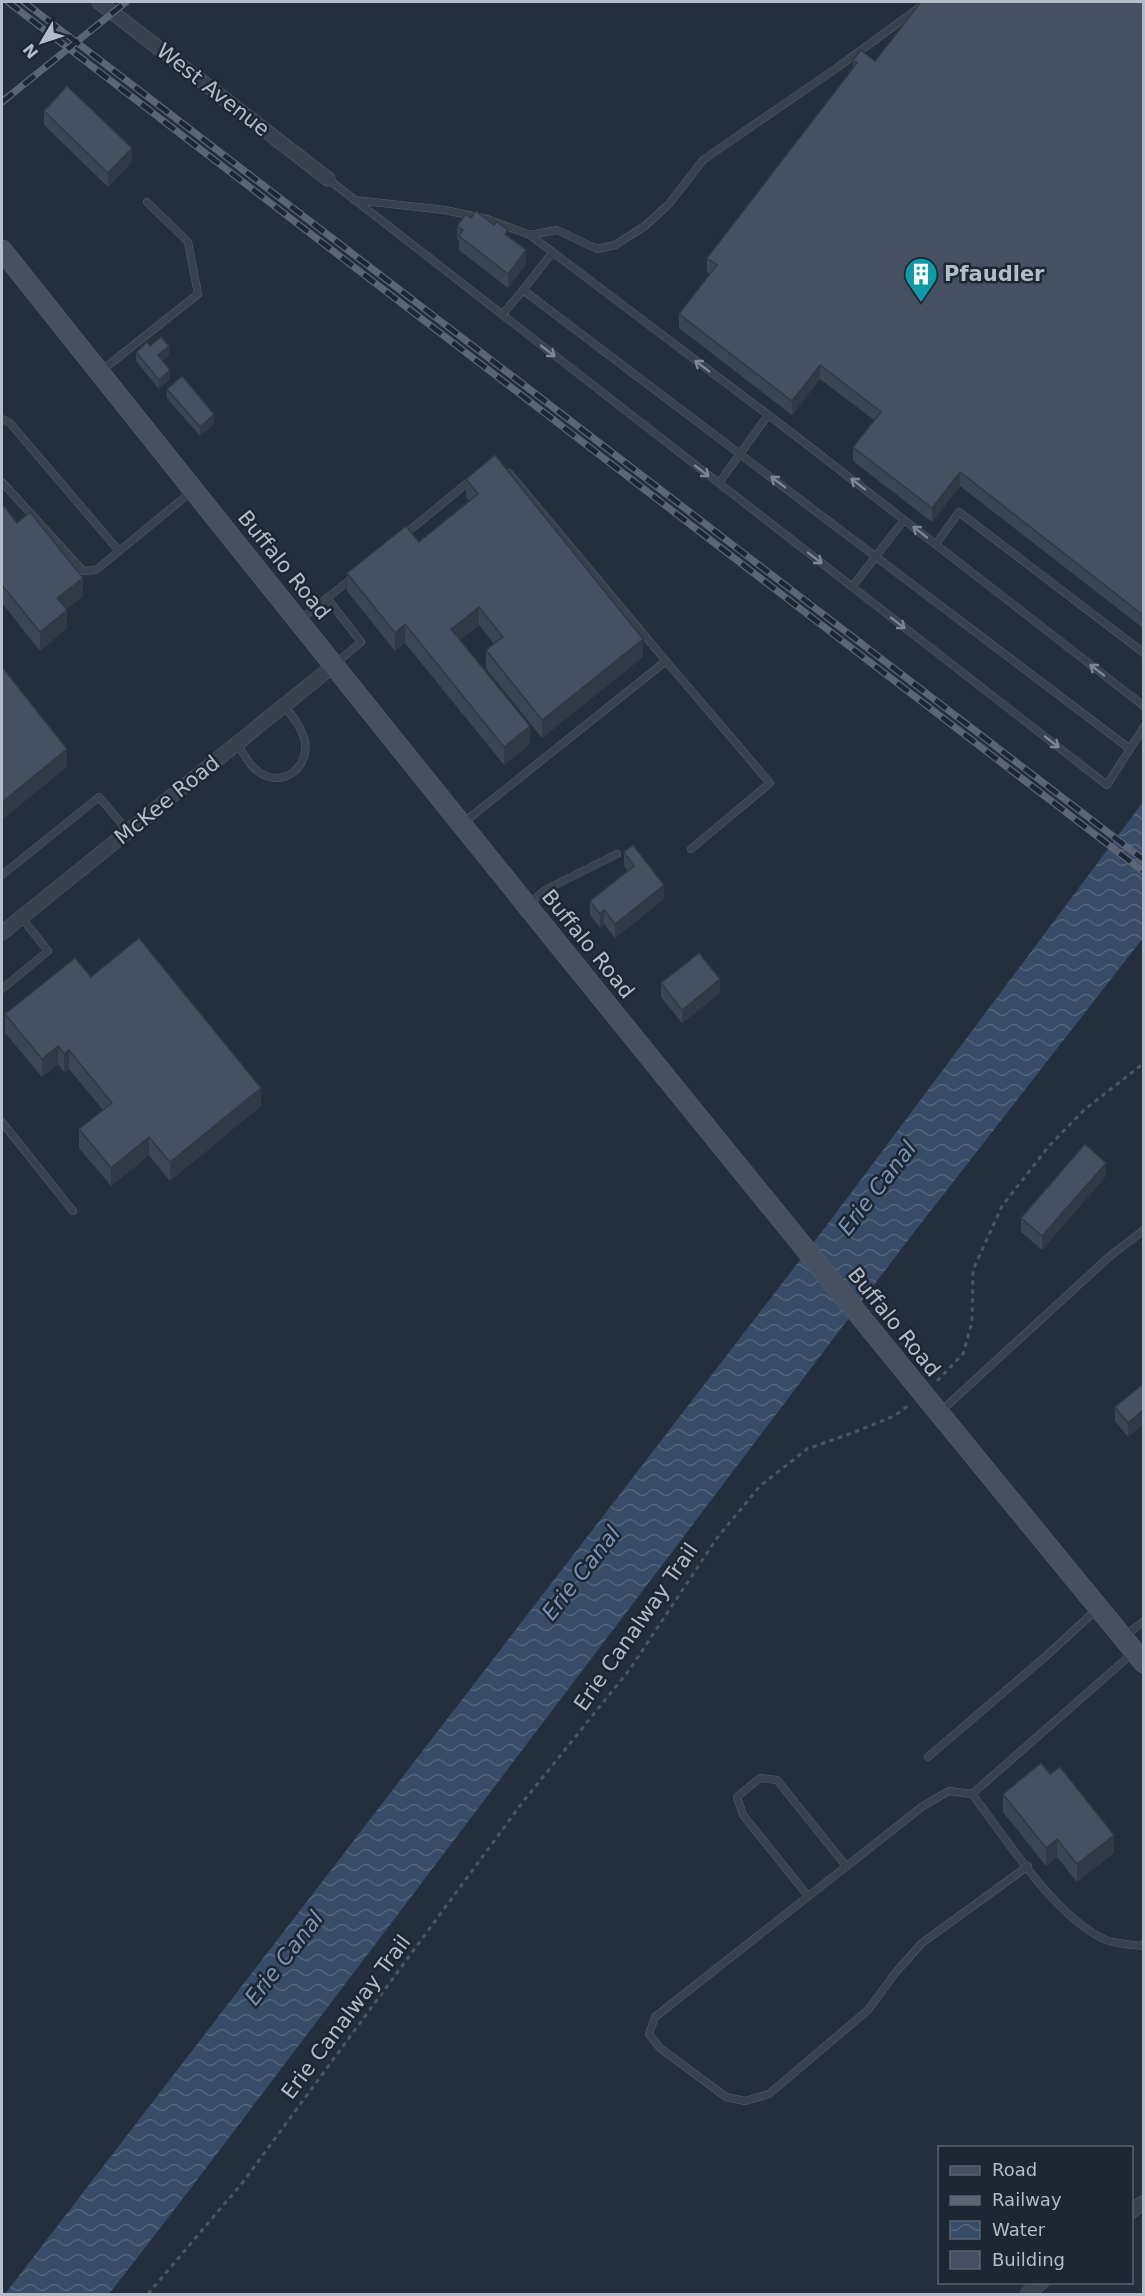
<svg xmlns="http://www.w3.org/2000/svg" width="1145" height="2296" font-family="'DejaVu Sans',sans-serif">
	<style>
		.water { fill: url(#water-waves) }
		.lines { fill: none; stroke-linecap: round; stroke-linejoin: round }
		.lane-casing { stroke: #565f6c; stroke-width: 8 }
		.street-casing { stroke: #565f6c; stroke-width: 15 }
		.secondary-casing { stroke: #565f6c; stroke-width: 21 }
		.path { stroke: #44595c; stroke-width: 3; stroke-dasharray: 4.5 4.5; stroke-linecap: butt }
		.lane { stroke: #38414e; stroke-width: 7 }
		.street { stroke: #38414e; stroke-width: 14 }
		.secondary { stroke: #465061; stroke-width: 20 }
		.rail-casing { stroke: #5a6575; stroke-width: 7 }
		.rail { stroke: #1d2633; stroke-width: 4.5; stroke-dasharray: 14; stroke-linecap: butt }
		.wall { fill: #3b4654 }
		.shaded-wall { fill: #303945 }
		.building { fill: #455162; stroke: #303945; stroke-width: 1.5 }
		.oneway { stroke: #7c8592 }
		.labels { text-anchor: middle; dominant-baseline: central; stroke-width: 5; stroke-linejoin: round; paint-order: stroke }
		.street-label { font-size: 21px; fill: #b4bcc9; stroke: #1d2633 }
		.poi-label { font-size: 21px; font-weight: bold; fill: #b4bcc9; stroke: #1d2633; text-anchor: start }
		.water-label { font-size: 22px; font-style: italic; fill: #7c92b1; stroke: #1d2633 }
	</style>
	<defs>
		<pattern id="water-waves" width="16" height="10" patternUnits="userSpaceOnUse" patternTransform="scale(1.5)"><rect width="16" height="10" fill="#394c67"/><path d="M0 5q4-4 8 0t8 0" fill="none" stroke="#53647b"/></pattern>
	</defs>
	<rect width="100%" height="100%" fill="#242f3e"/>
	<!-- water -->
	<path class="water" d="M 1143,802 L 1143,938 L 908,1240 L 178,2205 L 109,2294 L 5,2294 L 830,1221 Z"/>
	<g class="lines">
		<defs>
			<path id="lane" d="M 328,179 L 1107,785 L 1144,727
				M 354,200 L 445,210 L 487,219 L 530,235 L 792,433 L 1144,706
				M 530,235 L 557,230 L 597,249 L 615,245 L 645,226 L 669,204 L 703,160 L 838,67 L 927,2
				M 523,290 L 552,253
				M 502,315 L 523,290 L 1130,749
				M 101,371 L 198,294 L 188,242 L 147,202
				M 2,419 L 10,423 L 119,551
				M 2,482 L 83,571 L 96,570 L 191,492
				M 719,483 L 768,415
				M 404,535 L 472,479
				M 936,544 L 959,512 L 1144,653
				M 852,587 L 904,520
				M 327,598 L 361,642 L 335,664
				M 300,620 L 352,578
				M 666,661 L 770,783 L 691,849
				M 237,743 C 244,755 251,769 264,775 C 286,786 309,765 305,742 C 302,728 293,717 284,705
				M 463,823 L 666,661 L 509,473
				M 2,875 L 99,797 L 128,831
				M 529,904 L 545,890 L 617,854
				M 2,989 L 48,951 L 21,917
				M 2,1122 L 73,1211
				M 940,1412 L 1110,1256 L 1144,1230
				M 1125,1636 L 1144,1621
				M 1134,1652 L 972,1794 C 1006,1838 1054,1916 1104,1939 C 1114,1944 1129,1944 1140,1946 L 1144,1944
				M 928,1757 L 1045,1657 L 1096,1610
				M 972,1794 L 949,1791 L 923,1806 L 655,2017 L 649,2034 L 660,2048 L 726,2097 L 745,2101 L 769,2094 L 868,2010 L 896,1972 L 922,1943 L 1028,1866
				M 808,1896 L 743,1815 L 737,1797 L 760,1778 L 777,1780 L 846,1866"/>
			<path id="street" d="M 99,2 L 328,179
				M 2,933 L 333,666
				M 1132,2211 L 1144,2202
				M 1027,2294 L 1042,2282"/>
			<path id="secondary" d="M 2,250 C 379,724 759,1195 1144,1663"/>
		</defs>
		<!-- lane casing -->
		<use href="#lane" class="lane-casing"/>
		<!-- street casing -->
		<use href="#street" class="street-casing"/>
		<!-- secondary casing -->
		<use href="#secondary" class="secondary-casing"/>
		<!-- path -->
		<path class="path" d="M 937,1381 L 963,1354 L 972,1322 L 973,1270 L 1002,1206 L 1049,1146 L 1084,1110 L 1144,1063
			M 148,2294 L 243,2182 L 522,1803 L 630,1669 L 717,1538 L 760,1486 L 807,1449 L 852,1433 L 894,1416 L 909,1405"/>
		<!-- lane -->
		<use href="#lane" class="lane"/>
		<!-- street -->
		<use href="#street" class="street"/>
		<!-- secondary -->
		<use href="#secondary" class="secondary"/>
		<defs>
			<path id="rail" d="M 8,2 L 1144,872
				M 24,2 L 1144,860
				M 2,102 L 126,2"/>
		</defs>
		<!-- rail casing -->
		<use href="#rail" class="rail-casing"/>
		<!-- rail -->
		<use href="#rail" class="rail"/>
	</g>
	<!-- wall -->
	<path class="wall" d="M 1143,2 L 1143,628 L 960,486 L 932,522 L 853,461 L 853,447 L 874,420 L 820,379 L 792,415 L 679,328 L 679,314 L 710,274 L 707,272 L 707,258 L 853,69 L 853,60 L 875,61 Z
		M 44,111 L 132,162 L 108,187 L 44,125 Z
		M 471,218 L 508,236 L 526,264 L 508,288 L 459,250 L 459,240 L 457,239 L 457,226 Z
		M 136,352 L 169,355 L 162,361 L 170,379 L 159,389 L 136,361 Z
		M 167,389 L 214,424 L 200,436 L 167,398 Z
		M 466,479 L 643,657 L 542,738 L 486,669 L 486,650 L 494,644 L 479,625 L 460,640 L 530,744 L 504,765 L 405,643 L 395,651 L 347,591 L 347,573 L 419,542 L 470,502 L 466,497 Z
		M 2,504 L 17,523 L 83,596 L 66,609 L 67,628 L 40,651 L 2,603 Z
		M 624,852 L 664,899 L 615,938 L 604,924 L 600,928 L 590,915 L 590,901 L 627,871 L 624,866 Z
		M 91,977 L 261,1106 L 170,1181 L 149,1155 L 111,1186 L 79,1148 L 79,1129 L 103,1110 L 69,1069 L 64,1072 L 58,1064 L 42,1077 L 5,1033 L 5,1014 Z
		M 661,983 L 720,993 L 682,1023 L 661,997 Z
		M 1106,1176 L 1042,1250 L 1021,1232 L 1021,1218 Z
		M 1143,1384 L 1128,1437 L 1115,1421 L 1115,1407 Z
		M 1003,1794 L 1114,1853 L 1077,1882 L 1057,1857 L 1046,1866 L 1003,1812 Z"/>
	<!-- shaded-wall -->
	<path class="shaded-wall" d="M 132,148 L 132,162 L 108,187 L 108,173 Z
		M 526,250 L 526,264 L 508,288 L 508,274 Z
		M 169,346 L 169,355 L 158,364 L 158,355 Z
		M 820,365 L 820,379 L 792,415 L 792,401 Z
		M 170,370 L 170,379 L 159,389 L 159,380 Z
		M 214,414 L 214,424 L 200,436 L 200,427 Z
		M 960,472 L 960,486 L 932,522 L 932,508 Z
		M 83,578 L 83,596 L 57,616 L 57,598 Z
		M 479,607 L 479,625 L 451,647 L 451,629 Z
		M 67,610 L 67,628 L 40,651 L 40,632 Z
		M 405,624 L 405,643 L 395,651 L 395,633 Z
		M 643,639 L 643,657 L 542,738 L 542,720 Z
		M 530,726 L 530,744 L 504,765 L 504,747 Z
		M 67,749 L 67,767 L 2,820 L 2,802 Z
		M 664,885 L 664,899 L 615,938 L 615,924 Z
		M 604,910 L 604,924 L 600,928 L 600,914 Z
		M 720,979 L 720,993 L 682,1023 L 682,1010 Z
		M 58,1046 L 58,1064 L 42,1077 L 42,1059 Z
		M 69,1050 L 69,1069 L 64,1072 L 64,1054 Z
		M 261,1088 L 261,1106 L 170,1181 L 170,1162 Z
		M 149,1137 L 149,1155 L 111,1186 L 111,1168 Z
		M 1106,1163 L 1106,1176 L 1042,1250 L 1042,1236 Z
		M 1143,1410 L 1143,1424 L 1128,1437 L 1128,1423 Z
		M 1114,1835 L 1114,1853 L 1077,1882 L 1077,1864 Z
		M 1057,1839 L 1057,1857 L 1046,1866 L 1046,1848 Z"/>
	<!-- building -->
	<path class="building" d="M 921,2 L 1143,2 L 1143,615 L 960,472 L 932,508 L 853,447 L 881,412 L 820,365 L 792,401 L 679,314 L 717,265 L 707,258 L 857,63 L 853,60 L 861,50 L 875,61 Z
		M 67,86 L 132,148 L 108,173 L 44,111 Z
		M 476,211 L 494,225 L 497,222 L 508,230 L 505,234 L 526,250 L 508,274 L 459,236 L 463,230 L 457,226 L 466,214 L 471,218 Z
		M 161,337 L 169,346 L 158,355 L 170,370 L 159,380 L 136,352 L 147,342 L 150,346 Z
		M 182,376 L 214,414 L 200,427 L 167,389 Z
		M 495,455 L 643,639 L 542,720 L 486,650 L 503,637 L 479,607 L 451,629 L 530,726 L 504,747 L 405,624 L 395,633 L 347,573 L 406,526 L 419,542 L 478,494 L 466,479 Z
		M 2,504 L 17,523 L 30,512 L 83,578 L 57,598 L 67,610 L 40,632 L 2,585 Z
		M 2,667 L 67,749 L 2,802 Z
		M 633,845 L 664,885 L 615,924 L 604,910 L 600,914 L 590,901 L 634,866 L 624,852 Z
		M 139,938 L 261,1088 L 170,1162 L 149,1137 L 111,1168 L 79,1129 L 112,1103 L 69,1050 L 64,1054 L 58,1046 L 42,1059 L 5,1014 L 75,958 L 91,977 Z
		M 699,953 L 720,979 L 682,1010 L 661,983 Z
		M 1085,1144 L 1106,1163 L 1042,1236 L 1021,1218 Z
		M 1143,1384 L 1143,1410 L 1128,1423 L 1115,1407 Z
		M 1041,1763 L 1050,1774 L 1060,1767 L 1114,1835 L 1077,1864 L 1057,1839 L 1046,1848 L 1003,1794 Z"/>
	<!-- one-way arrows -->
	<defs><path id="oneway-shaft" d="M-6 0H5M1.5-3L5.5 0L1.5 3" fill="none" stroke-width="1.6" stroke-linecap="round" stroke-linejoin="round" transform="scale(1.5)"/></defs>
	<g class="oneway">
		<use href="#oneway-shaft" transform="translate(548 351) rotate(38)"/>
		<use href="#oneway-shaft" transform="translate(702 366) rotate(-143)"/>
		<use href="#oneway-shaft" transform="translate(702 471) rotate(38)"/>
		<use href="#oneway-shaft" transform="translate(778 482) rotate(-143)"/>
		<use href="#oneway-shaft" transform="translate(858 484) rotate(-142)"/>
		<use href="#oneway-shaft" transform="translate(920 532) rotate(-142)"/>
		<use href="#oneway-shaft" transform="translate(815 558) rotate(38)"/>
		<use href="#oneway-shaft" transform="translate(898 623) rotate(38)"/>
		<use href="#oneway-shaft" transform="translate(1097 670) rotate(-142)"/>
		<use href="#oneway-shaft" transform="translate(1052 742) rotate(38)"/>
	</g>
	<!-- icons -->
	<defs>
		<symbol id="building-pin" viewBox="-11 -11 22 30"><path d="M0 17L-7.5 6A9.5 9.5 0 1 1 7.5 6Z" fill="#0f9aa8" stroke="#1d2633"/><path d="M-4-6H4V6H1V3H-1V6H-4ZM-2.5-4.3h1.7v1.8h-1.7ZM.8-4.3h1.7v1.8H.8ZM-2.5-1h1.7V.8h-1.7ZM.8-1h1.7V.8H.8Z" fill="#fff"/></symbol>
	</defs>
	<g fill-rule="evenodd">
		<use href="#building-pin" x="902" y="255" width="38" height="52"/>
	</g>
	<g class="labels">
		<!-- street labels -->
		<g class="street-label">
			<text transform="translate(213 90) rotate(38)">West Avenue</text>
			<text transform="translate(284 565) rotate(51)">Buffalo Road</text>
			<text transform="translate(167 800) rotate(-39)">McKee Road</text>
			<text transform="translate(588 944) rotate(51)">Buffalo Road</text>
			<text transform="translate(894 1322) rotate(51)">Buffalo Road</text>
			<text transform="translate(636 1627) rotate(-55)">Erie Canalway Trail</text>
			<text transform="translate(346 2017) rotate(-53)">Erie Canalway Trail</text>
		</g>
		<!-- poi labels -->
		<g class="poi-label">
			<text x="944" y="274">Pfaudler</text>
		</g>
		<!-- water labels -->
		<g class="water-label">
			<text transform="translate(877 1188) rotate(-52)">Erie Canal</text>
			<text transform="translate(581 1573) rotate(-52)">Erie Canal</text>
			<text transform="translate(284 1958) rotate(-52)">Erie Canal</text>
		</g>
	</g>
	<!-- border -->
	<rect width="1145" height="2296" fill="none" stroke="#b4bcc9" stroke-width="6"/>
	<!-- legend -->
	<rect x="938" y="2146" width="195" height="138" fill="#1d2633" stroke="#59626f" stroke-width="1.5"/>
	<rect x="950" y="2166" width="30" height="9" fill="#465061" stroke="#59626f" stroke-width="1.5"/>
	<text x="992" y="2176" font-size="18" fill="#b4bcc9">Road</text>
	<rect x="950" y="2196" width="30" height="9" fill="#5a6575" stroke="#59626f" stroke-width="1.5"/>
	<text x="992" y="2206" font-size="18" fill="#b4bcc9">Railway</text>
	<rect x="950" y="2221" width="30" height="18" fill="url(#water-waves)" stroke="#59626f" stroke-width="1.5"/>
	<text x="992" y="2236" font-size="18" fill="#b4bcc9">Water</text>
	<rect x="950" y="2251" width="30" height="18" fill="#455162" stroke="#59626f" stroke-width="1.5"/>
	<text x="992" y="2266" font-size="18" fill="#b4bcc9">Building</text>
	<!-- north arrow -->
	<g transform="translate(42 42) rotate(231)" stroke="#1d2633" stroke-width="4.5" paint-order="stroke">
	<path d="M0-4.5L10 22L0 15L-10 22Z" fill="#b4bcc9"/>
	<text y="-9" font-size="16" font-weight="bold" text-anchor="middle" fill="#b4bcc9">N</text>
	</g>
</svg>
